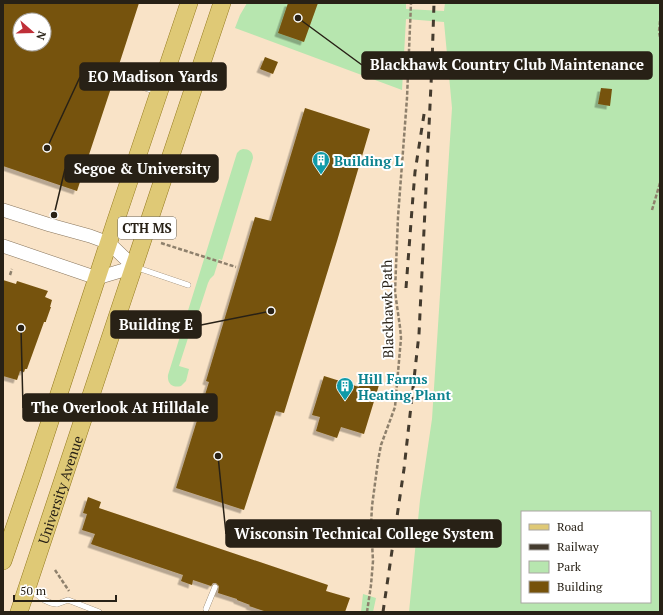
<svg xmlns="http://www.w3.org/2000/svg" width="663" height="615" font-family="'PT Serif',serif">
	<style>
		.green { fill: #b7e6af; fill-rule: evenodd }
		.building { fill: #76520b; fill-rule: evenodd; filter: url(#shadow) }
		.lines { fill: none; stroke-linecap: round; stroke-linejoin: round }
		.service-casing { stroke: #89765d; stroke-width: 6 }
		.tertiary-casing { stroke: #89765d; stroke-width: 14 }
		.primary-casing { stroke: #917719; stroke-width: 18 }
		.path { stroke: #8e806c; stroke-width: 2.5; stroke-dasharray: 4 2; stroke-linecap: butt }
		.service { stroke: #fff; stroke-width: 5.5 }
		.tertiary { stroke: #fff; stroke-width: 13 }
		.primary { stroke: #dfc976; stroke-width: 17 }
		.rail { stroke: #443b2e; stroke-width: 3; stroke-dasharray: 7 7; stroke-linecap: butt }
		.labels { text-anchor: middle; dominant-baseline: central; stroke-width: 4; stroke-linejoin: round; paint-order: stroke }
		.shield { fill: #fff; stroke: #68645c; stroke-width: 1 }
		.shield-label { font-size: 13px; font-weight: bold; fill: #282116 }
		.culture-label { font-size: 14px; font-weight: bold; fill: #0d838f; stroke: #fff; text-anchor: start }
		.street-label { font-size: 14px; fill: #282116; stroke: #fff }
		.leader { fill: none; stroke: #282116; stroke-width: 1.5 }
		.callout-dot { fill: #282116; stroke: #fff; stroke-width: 1.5 }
		.callout { fill: #282116; stroke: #282116; stroke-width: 1.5 }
		.callout-label { font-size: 15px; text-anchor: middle; font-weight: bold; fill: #fff }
	</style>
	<defs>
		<filter id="shadow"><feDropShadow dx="-3.5" dy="3.5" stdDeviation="0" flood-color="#0004"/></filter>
	</defs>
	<rect width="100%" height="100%" fill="#f9e3c7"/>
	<!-- green -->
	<path class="green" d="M 247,3 L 406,3 L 406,9 L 444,11 L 445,3 L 660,3 L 660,612 L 409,612 L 420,500 L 432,419 L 452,108 L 444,22 L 406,19 L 402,90 L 235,28 L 240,15 ZM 522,512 L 650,512 L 650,602 L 522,602 Z
		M 243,149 C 249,149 253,152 253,158 L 222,260 L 219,259 L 214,275 L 210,279 L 208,283 L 195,323 C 195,328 198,332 196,337 L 189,335 L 179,366 L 189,369 L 186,381 L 181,386 C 173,388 167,384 168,375 L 237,153 L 240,150 Z
		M 363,594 L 376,598 L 373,612 L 361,612 Z"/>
	<!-- building -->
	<path class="building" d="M 3,3 L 139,3 L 116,74 L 112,75 L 111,77 L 112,80 L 113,82 L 77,191 L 3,166 ZM 20,20 L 44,20 L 44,44 L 20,44 Z
		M 288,3 L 318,3 L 304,42 L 278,33 Z
		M 265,57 L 278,62 L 273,74 L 260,69 Z
		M 601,88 L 612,89 L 610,106 L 598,104 Z
		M 305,108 L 370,129 L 337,241 L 284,413 L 276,411 L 244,510 L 176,488 L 209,382 L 206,381 L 255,217 L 271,221 Z
		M 3,280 L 16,284 L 17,281 L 48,291 L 45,297 L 52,300 L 50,307 L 51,307 L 46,321 L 46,322 L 44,322 L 27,369 L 25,369 L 24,372 L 20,371 L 17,380 L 3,376 Z
		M 324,376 L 359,387 L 361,380 L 379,385 L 364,434 L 341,427 L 337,438 L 316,431 L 320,417 L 312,415 Z
		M 88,497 L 101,502 L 99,508 L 328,585 L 326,591 L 350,598 L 345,612 L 267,612 L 249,606 L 250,605 L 237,600 L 237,599 L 218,593 L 219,586 L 216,583 L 213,583 L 211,586 L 193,580 L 192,585 L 181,581 L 183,575 L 91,544 L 95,534 L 82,530 L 87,514 L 83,513 Z"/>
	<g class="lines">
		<defs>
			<path id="service" d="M 115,78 L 157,92
				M 135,267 L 188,285
				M 29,588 L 44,600 L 51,603 L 57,604 L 68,600 L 99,612
				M 206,609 L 215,587"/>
			<path id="tertiary" d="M 3,210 L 50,225 L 90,236 L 109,243 L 134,267 L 97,278 L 3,246"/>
			<g id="primary">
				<path d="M 3,561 L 33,473 L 115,223 L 189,3"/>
				<path id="s1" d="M 19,612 L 122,302 L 222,3"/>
			</g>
		</defs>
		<!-- service casing -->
		<use href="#service" class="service-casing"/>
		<!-- tertiary casing -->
		<use href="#tertiary" class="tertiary-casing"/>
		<!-- primary casing -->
		<use href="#primary" class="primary-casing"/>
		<!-- path -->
		<path class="path" d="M 660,21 L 659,32 L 660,37
			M 652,210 L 660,183
			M 161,243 L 236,267
			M 10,275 L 12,269
			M 55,570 L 69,591
			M 367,612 L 371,585 L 373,561 L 371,525 L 372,506 L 378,461 L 381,445 L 395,407 L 401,338 L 400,327 L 395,292 L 398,217 L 407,98 L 411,3"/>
		<!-- service -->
		<use href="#service" class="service"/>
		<!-- tertiary -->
		<use href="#tertiary" class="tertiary"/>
		<!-- primary -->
		<use href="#primary" class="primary"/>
		<!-- rail -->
		<path class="rail" d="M 406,288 L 413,196 L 415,172 L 425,108
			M 383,612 L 404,469 L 419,334 L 432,64 L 434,3"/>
	</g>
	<!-- icons -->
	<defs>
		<symbol id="building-pin" viewBox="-11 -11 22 30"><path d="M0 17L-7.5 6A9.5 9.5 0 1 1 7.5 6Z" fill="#0f9aa8" stroke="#fff"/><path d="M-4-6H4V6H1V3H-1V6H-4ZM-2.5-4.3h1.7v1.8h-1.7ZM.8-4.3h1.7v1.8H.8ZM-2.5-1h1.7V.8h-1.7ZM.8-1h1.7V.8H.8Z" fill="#fff"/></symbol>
	</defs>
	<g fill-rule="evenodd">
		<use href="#building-pin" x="311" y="150" width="20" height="27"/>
		<use href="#building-pin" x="335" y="376" width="20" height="27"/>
	</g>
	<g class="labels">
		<!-- shield labels -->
		<rect class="shield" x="118" y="217" width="58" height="22" rx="3"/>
		<g class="shield-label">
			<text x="147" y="228">CTH MS</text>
		</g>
		<!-- culture labels -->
		<g class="culture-label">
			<text x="334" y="160">Building L</text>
			<text x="358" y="378">Hill Farms<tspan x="358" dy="16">Heating Plant</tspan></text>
		</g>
		<!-- street labels -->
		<g class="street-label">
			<text transform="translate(387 309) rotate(-91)">Blackhawk Path</text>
			<text stroke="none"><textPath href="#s1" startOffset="129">University Avenue</textPath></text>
		</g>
	</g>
	<!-- callouts -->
	<path class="leader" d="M298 18L362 65M47 148L80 77M54 215L65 169M271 311L201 325M21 328L23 408M218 456L226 534"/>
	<g class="callout-dot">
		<circle cx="298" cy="18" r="4"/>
		<circle cx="47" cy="148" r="4"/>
		<circle cx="54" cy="215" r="4"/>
		<circle cx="271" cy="311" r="4"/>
		<circle cx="21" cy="328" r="4"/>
		<circle cx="218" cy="456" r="4"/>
	</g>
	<g class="callout">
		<rect x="362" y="52" width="290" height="27" rx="4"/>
		<rect x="80" y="63" width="146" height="27" rx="4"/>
		<rect x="65" y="155" width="153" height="27" rx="4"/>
		<rect x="111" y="311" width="90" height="27" rx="4"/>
		<rect x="23" y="394" width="194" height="27" rx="4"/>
		<rect x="226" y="520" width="275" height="27" rx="4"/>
	</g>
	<g class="callout-label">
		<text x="507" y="70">Blackhawk Country Club Maintenance</text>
		<text x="153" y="82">EO Madison Yards</text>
		<text x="142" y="174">Segoe &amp; University</text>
		<text x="156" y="330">Building E</text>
		<text x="120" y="413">The Overlook At Hilldale</text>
		<text x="364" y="539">Wisconsin Technical College System</text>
	</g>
	<!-- border -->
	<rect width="663" height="615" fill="none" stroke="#282116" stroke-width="8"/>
	<!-- legend -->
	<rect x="521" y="511" width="130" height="92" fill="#ffffff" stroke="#a9a6a2"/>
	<rect x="529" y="524" width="20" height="6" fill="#dfc976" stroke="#a9a6a2"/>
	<text x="557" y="531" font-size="12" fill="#282116">Road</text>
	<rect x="529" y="544" width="20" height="6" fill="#443b2e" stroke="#a9a6a2"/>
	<text x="557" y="551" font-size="12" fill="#282116">Railway</text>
	<rect x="529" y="561" width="20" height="12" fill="#b7e6af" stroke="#a9a6a2"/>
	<text x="557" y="571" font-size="12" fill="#282116">Park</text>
	<rect x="529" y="581" width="20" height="12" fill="#76520b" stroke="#a9a6a2"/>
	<text x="557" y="591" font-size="12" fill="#282116">Building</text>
	<!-- north arrow -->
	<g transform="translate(32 32) rotate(110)"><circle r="19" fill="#ffffff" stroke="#a9a6a2"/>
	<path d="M0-3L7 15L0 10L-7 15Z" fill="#bf2f38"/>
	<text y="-6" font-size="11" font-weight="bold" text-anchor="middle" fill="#282116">N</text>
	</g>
	<!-- scale -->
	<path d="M14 595v6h102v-6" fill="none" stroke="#282116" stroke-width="2"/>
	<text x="20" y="595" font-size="12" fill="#282116" stroke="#ffffff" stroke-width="3" paint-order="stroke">50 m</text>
</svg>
